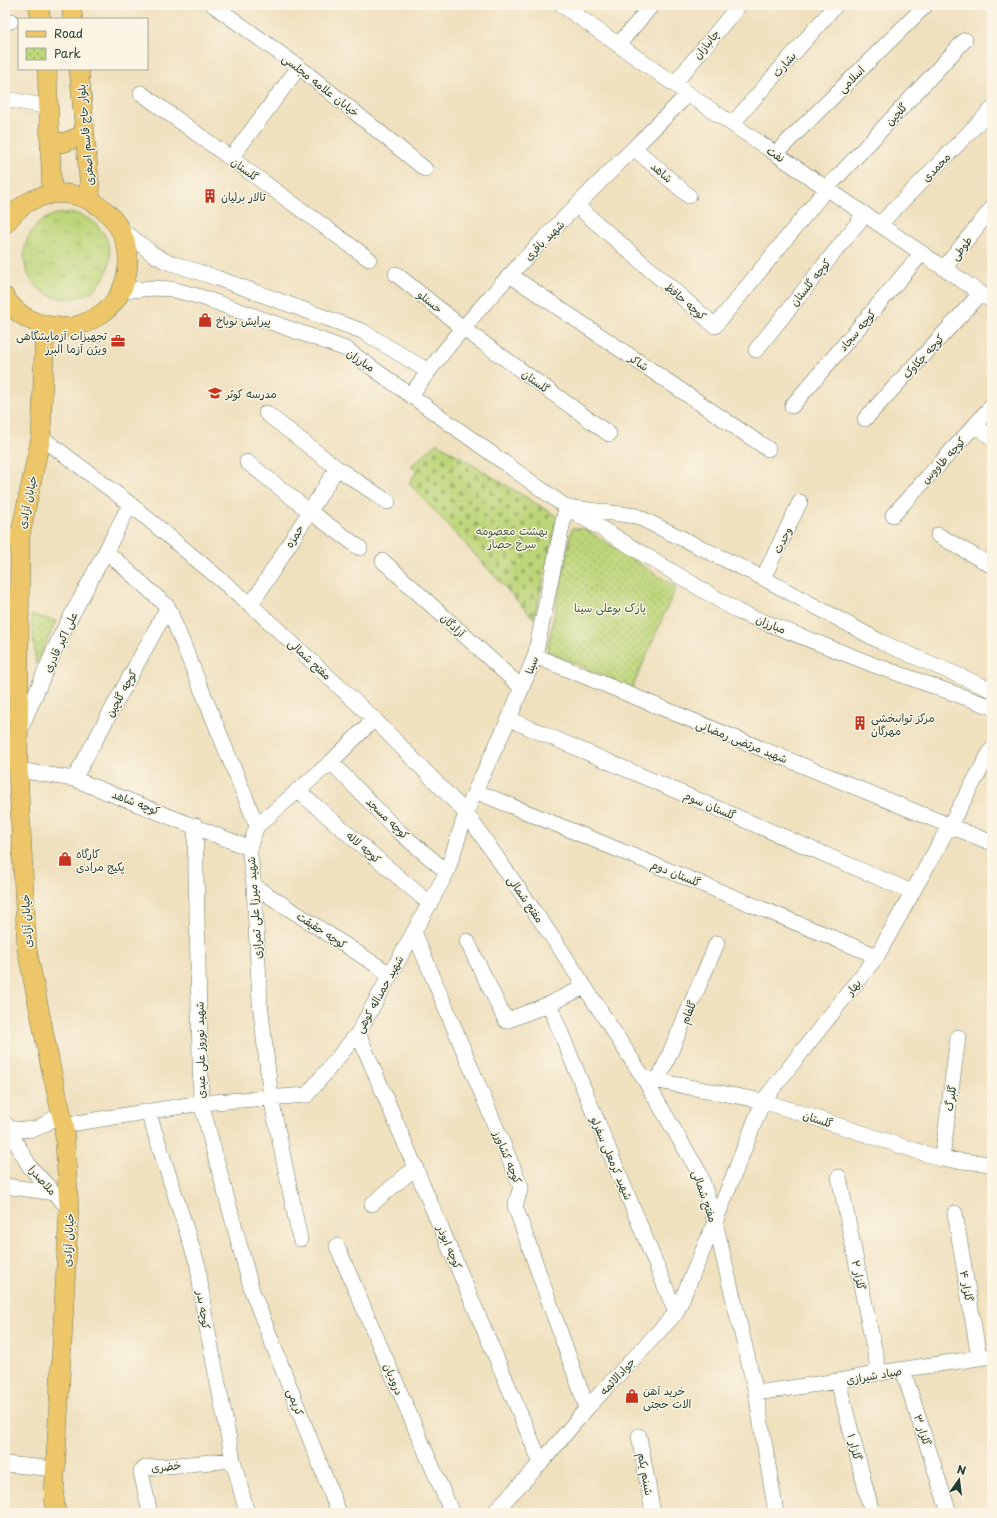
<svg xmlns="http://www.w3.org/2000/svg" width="997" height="1518" font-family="'Playpen Sans','Playpen Sans Arabic',sans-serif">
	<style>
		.grass { fill: url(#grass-tufts); stroke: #6e8a57 }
		.cemetery { fill: url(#cemetery-stones); stroke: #6e8a57 }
		.park { fill: url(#park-dots); stroke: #6e8a57 }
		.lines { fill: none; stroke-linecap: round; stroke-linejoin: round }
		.minor-casing { stroke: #687664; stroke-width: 16 }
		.major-casing { stroke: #687664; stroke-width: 20 }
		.minor { stroke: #fff; stroke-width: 15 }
		.major { stroke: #ecc669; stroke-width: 19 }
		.labels { text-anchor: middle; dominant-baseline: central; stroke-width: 3; stroke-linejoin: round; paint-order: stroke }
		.street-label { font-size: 11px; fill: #1f3d34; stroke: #fcf5e5 }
		.poi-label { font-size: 11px; fill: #1f3d34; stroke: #fcf5e5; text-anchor: start }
		.park-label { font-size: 11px; fill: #3f5c42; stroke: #fcf5e5 }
	</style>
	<defs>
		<pattern id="grass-tufts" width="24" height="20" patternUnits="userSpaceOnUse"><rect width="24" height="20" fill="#bed67a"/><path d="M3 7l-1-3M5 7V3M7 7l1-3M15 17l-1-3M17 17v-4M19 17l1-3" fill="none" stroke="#9aaf65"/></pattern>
		<pattern id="cemetery-stones" width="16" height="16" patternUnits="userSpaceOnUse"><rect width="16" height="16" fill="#bed67a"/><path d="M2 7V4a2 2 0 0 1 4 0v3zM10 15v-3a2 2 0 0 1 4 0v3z" fill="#9aaf65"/></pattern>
		<pattern id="park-dots" width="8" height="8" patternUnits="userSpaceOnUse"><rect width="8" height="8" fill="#bed67a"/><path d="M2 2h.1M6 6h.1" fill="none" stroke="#9aaf65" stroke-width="1.8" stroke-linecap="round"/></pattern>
	</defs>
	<rect width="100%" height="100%" fill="#fcf5e5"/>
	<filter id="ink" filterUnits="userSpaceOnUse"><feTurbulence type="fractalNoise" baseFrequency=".025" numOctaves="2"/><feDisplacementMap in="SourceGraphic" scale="8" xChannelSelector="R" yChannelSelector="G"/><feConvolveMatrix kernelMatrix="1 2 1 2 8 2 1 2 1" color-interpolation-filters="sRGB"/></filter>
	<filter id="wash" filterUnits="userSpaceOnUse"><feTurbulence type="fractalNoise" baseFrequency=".012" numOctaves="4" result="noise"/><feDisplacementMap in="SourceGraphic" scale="16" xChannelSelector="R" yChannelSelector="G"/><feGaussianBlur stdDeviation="0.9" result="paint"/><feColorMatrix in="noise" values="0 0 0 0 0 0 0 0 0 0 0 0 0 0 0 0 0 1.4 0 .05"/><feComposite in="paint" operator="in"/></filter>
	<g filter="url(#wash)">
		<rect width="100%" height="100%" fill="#efe0be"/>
		<!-- grass -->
		<path class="grass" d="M24 256a43 43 0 1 1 86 0a43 43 0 1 1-86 0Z"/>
		<!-- cemetery -->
		<path class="cemetery" d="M 437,443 L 558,517 L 534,619 L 409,483 L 417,471 L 411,466 Z"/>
		<!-- park -->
		<path class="park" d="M 572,528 L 585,529 L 676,587 L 632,689 L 547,651 Z
			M 31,615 L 56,621 L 36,665 Z"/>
	</g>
	<g filter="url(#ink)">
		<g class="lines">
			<defs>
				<path id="minor" d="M 213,5 L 299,67 L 425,169
					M 562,5 L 688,94 L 992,301
					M 5,23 L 11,21
					M 618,45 L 652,5
					M 674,84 L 739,5
					M 141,93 L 369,259
					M 5,99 L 49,107
					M 732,124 L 836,5
					M 634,148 L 689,196
					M 776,153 L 926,5
					M 231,158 L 299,67
					M 577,206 L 715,326 L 828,187 L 965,40
					M 880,224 L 992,109
					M 121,229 L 153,254 L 165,261 L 217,278 L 362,331 L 428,371
					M 944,268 L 992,208
					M 396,274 L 464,329 L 609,434
					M 510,275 L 768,449
					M 122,291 L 153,288 L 171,289 L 201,297 L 346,349 L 566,507 L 739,612 L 874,665 L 992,707
					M 756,350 L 865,214
					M 411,395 C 490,285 593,190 688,94
					M 792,406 L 922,253
					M 266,413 L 337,468 L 388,502
					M 865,419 L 981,293
					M 975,425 L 992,438
					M 41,437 L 130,504 L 251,605 L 374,719 L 466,813 L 559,947 L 643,1077 L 700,1174 L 715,1222 L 756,1393 L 776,1513
					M 247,462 L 309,511 L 360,548
					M 130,504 L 106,551 L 168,607 L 257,826 L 249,848 L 254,886 L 260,1003 L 271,1098 L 300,1239
					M 573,508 L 636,516 L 763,578 L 881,642 L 992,690
					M 893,515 L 975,425 L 992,405
					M 938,535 L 992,566
					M 5,536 L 20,536
					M 383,561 L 522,688
					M 763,578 L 800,502
					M 251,605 L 337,468
					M 535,656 L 992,843
					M 509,719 L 912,892
					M 20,730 L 60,637 L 106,551
					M 331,762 L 397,830 L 447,872
					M 18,770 L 74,779 L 249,848
					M 74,779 L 168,607
					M 297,790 L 430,904
					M 475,791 L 877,956
					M 195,825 L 201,1103 L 252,1291 L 339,1513
					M 257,826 L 331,762 L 374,719
					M 254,886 L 390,974
					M 414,932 L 521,1187 L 515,1206 L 587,1408
					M 467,941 L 506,1021 L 549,1004 L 584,987
					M 549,1004 L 676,1313
					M 358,1033 L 541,1463
					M 643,1077 L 658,1081 L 763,1101 L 942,1159 L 992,1164
					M 658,1081 L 717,943
					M 148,1111 L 198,1266 L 204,1312 L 233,1460 L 247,1513
					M 5,1123 L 30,1167 L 69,1209
					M 64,1125 L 201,1103 L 307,1095 L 358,1033 L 447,872 L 466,813 L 475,791 L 509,719 L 535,656 L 566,507
					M 9,1128 C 36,1133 40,1128 61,1113
					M 942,1159 L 958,1037
					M 839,1177 L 879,1373
					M 5,1186 L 55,1193
					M 372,1204 L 416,1167
					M 955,1213 L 979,1358
					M 337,1246 L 452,1513
					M 903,1370 L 949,1513
					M 838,1381 L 872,1513
					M 756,1393 L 838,1381 L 879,1373 L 992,1356
					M 639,1436 L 653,1513
					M 5,1464 L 56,1469
					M 150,1513 L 141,1472 L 145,1468 L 233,1460
					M 493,1513 L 541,1463 L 587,1408 L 676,1313 L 715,1222 L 763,1101 L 877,956 L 992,749"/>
				<path id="major" d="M 38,5 L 41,19
					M 71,5 L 73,19
					M 47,69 L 52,194
					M 79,69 L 91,201
					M 50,140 L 63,143 L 85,134
					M 5,224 C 13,214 21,205 32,200 C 85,175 142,226 125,281 C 121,294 113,306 101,314 C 89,322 76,329 61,327 C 38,326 18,318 5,297
					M 45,326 L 41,437 L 20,536 L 18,770 L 27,949 L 50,1064 L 64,1125 L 69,1209 L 54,1496 L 56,1513"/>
			</defs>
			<!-- minor casing -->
			<use href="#minor" class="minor-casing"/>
			<!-- major casing -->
			<use href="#major" class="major-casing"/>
			<!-- minor -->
			<use href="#minor" class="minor"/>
			<!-- major -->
			<use href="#major" class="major"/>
		</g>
	</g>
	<!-- icons -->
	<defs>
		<symbol id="building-bare" viewBox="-9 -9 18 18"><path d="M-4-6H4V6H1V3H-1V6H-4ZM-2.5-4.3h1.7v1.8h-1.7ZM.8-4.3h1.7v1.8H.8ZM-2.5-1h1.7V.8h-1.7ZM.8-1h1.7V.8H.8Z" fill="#c8321e" stroke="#fcf5e5" stroke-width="2.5" paint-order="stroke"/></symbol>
		<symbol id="shop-bare" viewBox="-9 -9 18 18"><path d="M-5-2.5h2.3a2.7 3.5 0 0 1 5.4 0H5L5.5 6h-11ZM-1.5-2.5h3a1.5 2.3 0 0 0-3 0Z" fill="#c8321e" stroke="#fcf5e5" stroke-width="2.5" paint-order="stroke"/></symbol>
		<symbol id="office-bare" viewBox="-9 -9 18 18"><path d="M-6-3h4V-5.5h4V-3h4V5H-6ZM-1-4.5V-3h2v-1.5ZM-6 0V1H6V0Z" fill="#c8321e" stroke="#fcf5e5" stroke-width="2.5" paint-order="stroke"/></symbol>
		<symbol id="school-bare" viewBox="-9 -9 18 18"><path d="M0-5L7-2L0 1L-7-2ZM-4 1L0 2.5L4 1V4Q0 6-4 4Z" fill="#c8321e" stroke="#fcf5e5" stroke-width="2.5" paint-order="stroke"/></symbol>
	</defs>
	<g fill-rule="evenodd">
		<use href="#building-bare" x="200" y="186" width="20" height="20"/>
		<use href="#shop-bare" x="195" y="310" width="20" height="20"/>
		<use href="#office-bare" x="108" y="331" width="20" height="20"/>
		<use href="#school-bare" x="205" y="383" width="20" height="20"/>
		<use href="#building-bare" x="850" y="713" width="20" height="20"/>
		<use href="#shop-bare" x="55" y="849" width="20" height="20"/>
		<use href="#shop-bare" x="622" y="1386" width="20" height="20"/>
	</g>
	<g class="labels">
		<!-- street labels -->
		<g class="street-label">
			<text transform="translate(706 44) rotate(-51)">چانبازان</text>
			<text transform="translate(784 64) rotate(-49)">بشارت</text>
			<text transform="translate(851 79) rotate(-45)">اسلامی</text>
			<text transform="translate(321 85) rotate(38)">خیابان علامه مجلسی</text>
			<text transform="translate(896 114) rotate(-47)">گلچین</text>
			<text transform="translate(85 135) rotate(-95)">بلوار حاج قاسم اصغری</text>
			<text transform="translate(776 154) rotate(34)">نفت</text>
			<text transform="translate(936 167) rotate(-46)">محمدی</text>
			<text transform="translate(245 169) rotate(36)">گلستان</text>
			<text transform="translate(662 172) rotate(41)">شاهد</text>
			<text transform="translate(544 240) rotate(-45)">شهید باقری</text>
			<text transform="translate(961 248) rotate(-52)">طوطی</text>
			<text transform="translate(810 282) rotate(-51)">کوچه گلستان</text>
			<text transform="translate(430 301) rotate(39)">حسنلو</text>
			<text transform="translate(686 301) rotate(41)">کوچه حافظ</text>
			<text transform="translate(857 330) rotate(-50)">کوچه سجاد</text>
			<text transform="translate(923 356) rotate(-47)">کوچه چکاوک</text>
			<text transform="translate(361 360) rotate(34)">مبارزان</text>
			<text transform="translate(639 362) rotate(34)">شاکر</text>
			<text transform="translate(536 381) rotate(36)">گلستان</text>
			<text transform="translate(943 460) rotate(-47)">کوچه طاووس</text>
			<text transform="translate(27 502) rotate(-78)">خیابان آزادی</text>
			<text transform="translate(294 536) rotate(-58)">حمزه</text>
			<text transform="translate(782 540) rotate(-64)">وحدت</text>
			<text transform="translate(771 624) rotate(22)">مبارزان</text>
			<text transform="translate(453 625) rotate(43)">آزادگان</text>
			<text transform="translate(60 642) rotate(-65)">علی اکبر قادری</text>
			<text transform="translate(310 659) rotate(43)">مفتح شمالی</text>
			<text transform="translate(531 665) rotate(-70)">سینا</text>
			<text transform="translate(121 693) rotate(-61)">کوچه گلچین</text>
			<text transform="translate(742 741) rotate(22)">شهید مرتضی رمضانی</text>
			<text transform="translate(136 802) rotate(21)">کوچه شاهد</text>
			<text transform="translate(710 805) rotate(23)">گلستان سوم</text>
			<text transform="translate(388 818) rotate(44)">کوچه مسجد</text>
			<text transform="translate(364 847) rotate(41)">کوچه لاله</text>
			<text transform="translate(676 873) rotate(22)">گلستان دوم</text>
			<text transform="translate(526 899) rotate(55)">مفتح شمالی</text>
			<text transform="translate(254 908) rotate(-94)">شهید میرزا علی تمرازی</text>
			<text transform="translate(26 921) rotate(-93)">خیابان آزادی</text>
			<text transform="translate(322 930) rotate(33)">کوچه حقیقت</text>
			<text transform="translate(853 987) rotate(-52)">بهار</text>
			<text transform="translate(379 994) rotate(-61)">شهید حمداله کوهی</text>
			<text transform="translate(688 1012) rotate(-67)">گلفام</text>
			<text transform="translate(200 1050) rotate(-91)">شهید نوروز علی عبدی</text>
			<text transform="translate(950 1098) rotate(-82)">گلبرگ</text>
			<text transform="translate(818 1119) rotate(18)">گلستان</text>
			<text transform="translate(508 1157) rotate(67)">کوچه کشاورز</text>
			<text transform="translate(612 1158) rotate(67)">شهید کرمعلی سفرلو</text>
			<text transform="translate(43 1180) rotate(48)">ملاصدرا</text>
			<text transform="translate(705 1196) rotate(71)">مفتح شمالی</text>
			<text transform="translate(68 1240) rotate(-87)">خیابان آزادی</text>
			<text transform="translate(450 1247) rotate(67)">کوچه ابوذر</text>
			<text transform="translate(859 1275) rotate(78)">گلزار ۲</text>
			<text transform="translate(967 1286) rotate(80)">گلزار ۴</text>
			<text transform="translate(204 1310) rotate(81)">کوچه بدر</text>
			<text transform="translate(874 1375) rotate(-10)">صیاد شیرازی</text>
			<text transform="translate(617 1376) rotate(-47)">جوادالائمه</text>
			<text transform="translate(394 1379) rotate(67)">درودیان</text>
			<text transform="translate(296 1402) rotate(69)">کریمی</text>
			<text transform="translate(923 1430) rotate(72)">گلزار ۳</text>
			<text transform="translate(855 1447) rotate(75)">گلزار ۱</text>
			<text transform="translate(166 1466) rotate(-6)">خضری</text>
			<text transform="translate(646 1474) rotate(80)">شبنم یکم</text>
		</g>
		<!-- poi labels -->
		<g class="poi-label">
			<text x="221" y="196">تالار برلیان</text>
			<text x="216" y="320">پیرایش نوباخ</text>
			<text x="107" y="335" text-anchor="end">تجهیزات آزمایشگاهی<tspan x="107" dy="13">ویژن آزما البرز</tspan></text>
			<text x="226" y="393">مدرسه کوثر</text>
			<text x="871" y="717">مرکز توانبخشی<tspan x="871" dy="13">مهرگان</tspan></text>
			<text x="76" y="853">کارگاه<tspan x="76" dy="13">پکیج مرادی</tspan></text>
			<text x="643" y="1390">خرید آهن<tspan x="643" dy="13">الات حجتی</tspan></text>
		</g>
		<!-- park labels -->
		<g class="park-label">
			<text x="512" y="530">بهشت معصومه<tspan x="512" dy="13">سرخ حصار</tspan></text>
			<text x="610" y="607">پارک بوعلی سینا</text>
		</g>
	</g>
	<!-- margin -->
	<rect width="997" height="1518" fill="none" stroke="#fcf5e5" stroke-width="20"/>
	<!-- legend -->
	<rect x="18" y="18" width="130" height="52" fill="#fcf5e5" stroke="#a4ab9e"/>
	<rect x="26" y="31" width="20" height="6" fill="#ecc669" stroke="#a4ab9e"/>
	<text x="54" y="38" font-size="12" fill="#1f3d34">Road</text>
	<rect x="26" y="48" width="20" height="12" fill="url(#park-dots)" stroke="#a4ab9e"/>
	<text x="54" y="58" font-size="12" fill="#1f3d34">Park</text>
	<!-- north arrow -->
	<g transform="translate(959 1480) rotate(14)" stroke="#fcf5e5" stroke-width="3" paint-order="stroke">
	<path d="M0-3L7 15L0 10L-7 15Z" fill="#1f3d34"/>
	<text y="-6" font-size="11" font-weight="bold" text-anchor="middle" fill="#1f3d34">N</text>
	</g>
</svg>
